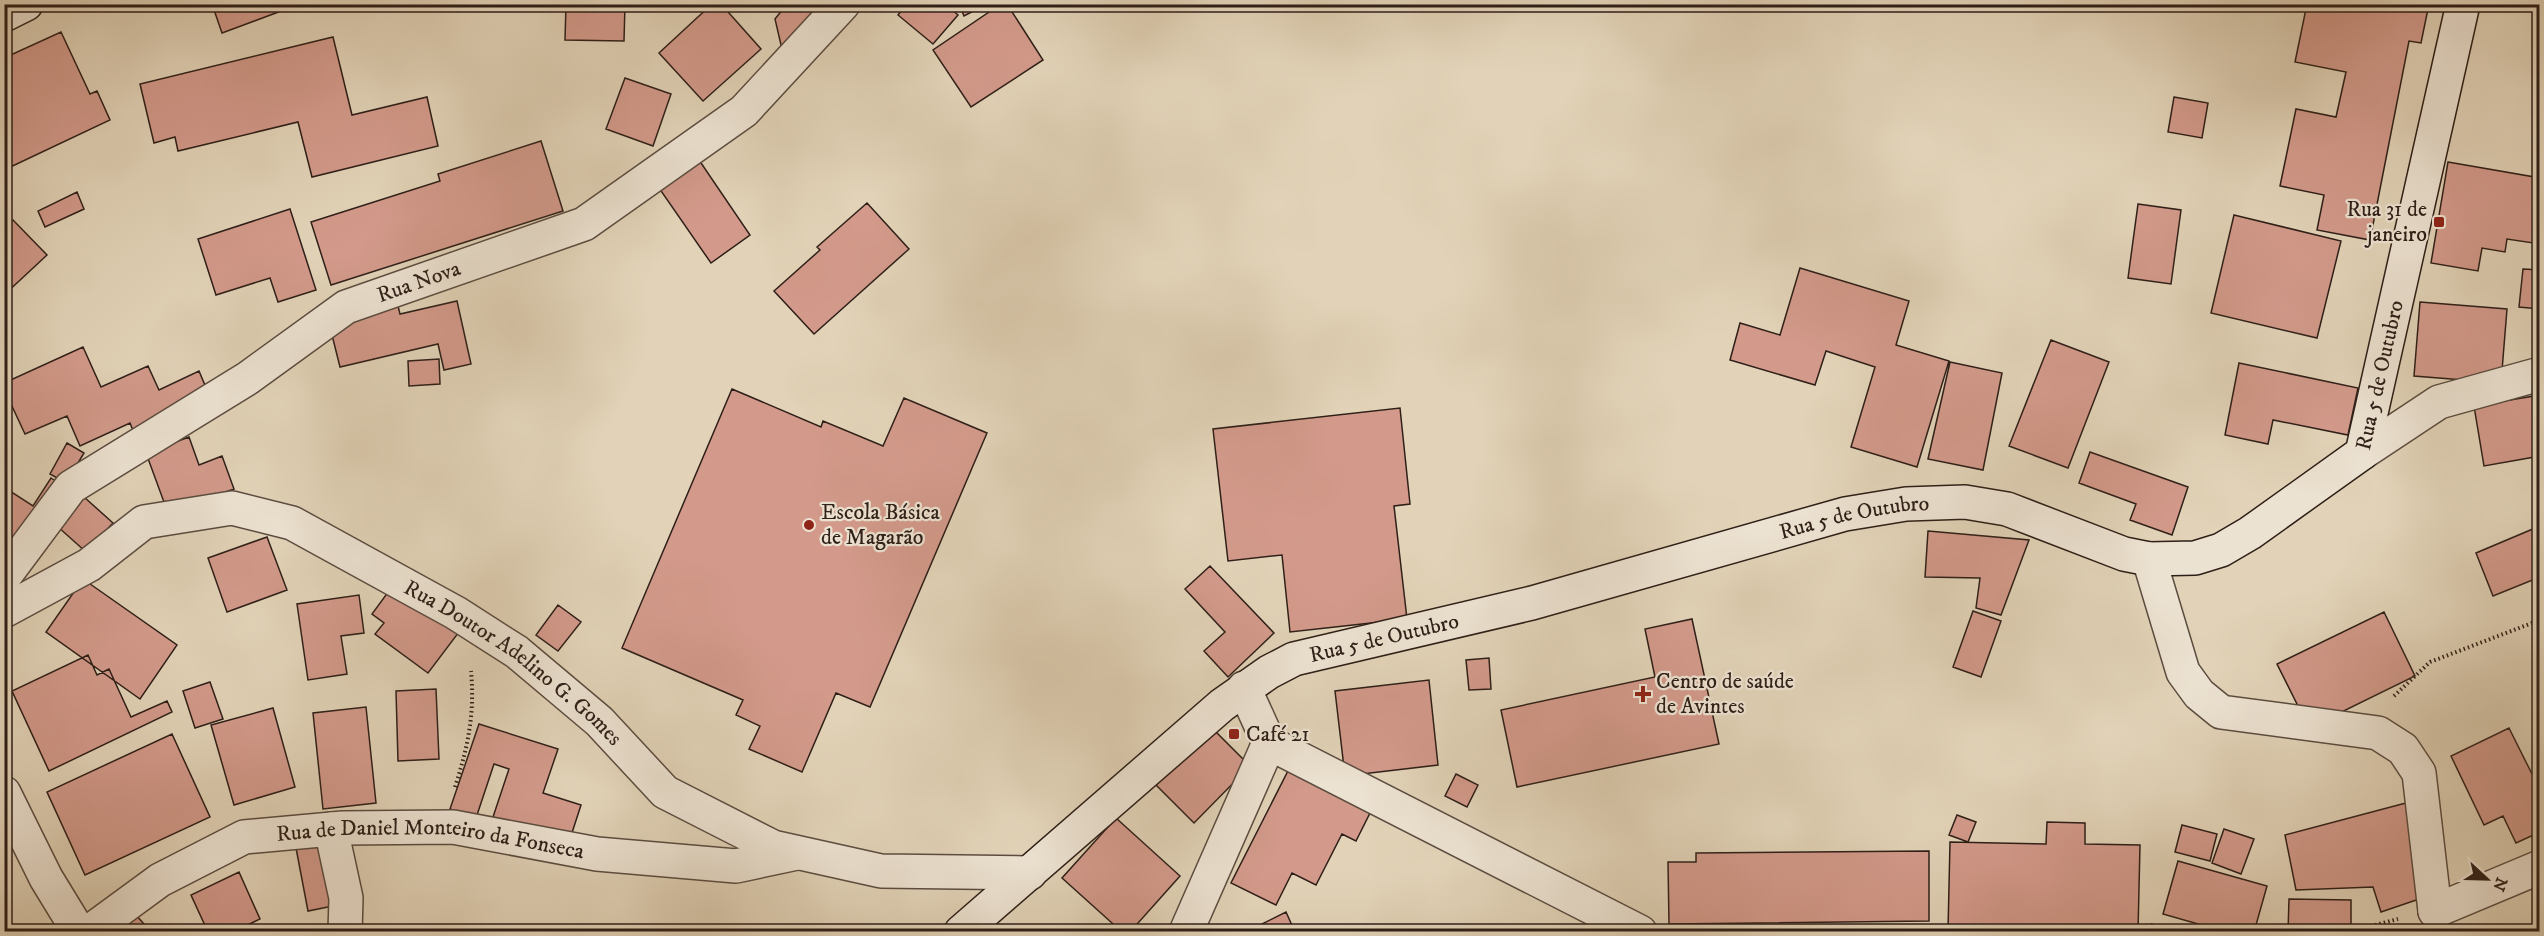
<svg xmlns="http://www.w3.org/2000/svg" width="2544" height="936" font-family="'IM FELL DW Pica',serif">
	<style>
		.building { fill: #d39a8b; stroke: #2e1f18; stroke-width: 1.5 }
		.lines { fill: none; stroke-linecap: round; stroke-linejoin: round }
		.street-casing { stroke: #5b4c40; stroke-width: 36 }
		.secondary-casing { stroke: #2e1f18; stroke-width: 36 }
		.path { stroke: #2e1f18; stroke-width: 4; stroke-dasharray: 1.5 3; stroke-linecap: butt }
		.street { stroke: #ece2d1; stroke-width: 33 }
		.secondary { stroke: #ece2d1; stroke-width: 33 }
		.poi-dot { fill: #8f2418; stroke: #ece2d1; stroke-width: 2 }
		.labels { text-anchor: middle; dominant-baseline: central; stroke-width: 4.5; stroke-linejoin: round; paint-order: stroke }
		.poi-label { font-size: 22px; fill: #2e1f18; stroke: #ece2d1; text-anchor: start }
		.street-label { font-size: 22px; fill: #2e1f18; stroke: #ece2d1 }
	</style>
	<rect width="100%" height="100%" fill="#e2d3b8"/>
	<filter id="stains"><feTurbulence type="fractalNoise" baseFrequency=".00333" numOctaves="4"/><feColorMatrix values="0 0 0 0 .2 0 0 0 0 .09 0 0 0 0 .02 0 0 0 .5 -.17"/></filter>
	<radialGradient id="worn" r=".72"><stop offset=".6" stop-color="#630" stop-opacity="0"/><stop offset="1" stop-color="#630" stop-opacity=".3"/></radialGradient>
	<!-- building -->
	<path class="building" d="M 212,4 L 300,4 L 222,33 Z
		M 328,4 L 404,4 L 404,9 L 328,11 Z
		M 566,4 L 625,4 L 624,41 L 565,40 Z
		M 712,4 L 721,4 L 761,49 L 703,101 L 659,53 Z
		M 787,4 L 833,4 L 784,58 L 775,19 Z
		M 907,4 L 946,4 L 958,15 L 933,44 L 898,15 Z
		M 959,4 L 987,4 L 964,16 Z
		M 1001,4 L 1007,4 L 1043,60 L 971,107 L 933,50 Z
		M 2307,4 L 2429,4 L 2421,43 L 2409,41 L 2370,240 L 2317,230 L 2324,195 L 2280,186 L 2296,109 L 2336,117 L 2346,72 L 2295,62 Z
		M 61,32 L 90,94 L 97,91 L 110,120 L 4,170 L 4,58 Z
		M 333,37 L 352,115 L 427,97 L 438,146 L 312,177 L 298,122 L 178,151 L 175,137 L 154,143 L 140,84 Z
		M 625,78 L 671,94 L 653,146 L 606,129 Z
		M 2174,97 L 2208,103 L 2202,138 L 2168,132 Z
		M 541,141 L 563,211 L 331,285 L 311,222 L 440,181 L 438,174 Z
		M 699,160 L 750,235 L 711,263 L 659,188 Z
		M 2448,162 L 2540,178 L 2540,244 L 2507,239 L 2505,252 L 2482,248 L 2478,271 L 2431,263 Z
		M 77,192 L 84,209 L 45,227 L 38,211 Z
		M 867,203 L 909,249 L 814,334 L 774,291 L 820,250 L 817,247 Z
		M 2138,204 L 2181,210 L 2171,284 L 2128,278 Z
		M 290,209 L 316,290 L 278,302 L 270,278 L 216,295 L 198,239 Z
		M 2234,215 L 2341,241 L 2317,338 L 2211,313 Z
		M 13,220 L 47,255 L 4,295 L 4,228 Z
		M 1800,268 L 1909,301 L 1896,345 L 1949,361 L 1917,467 L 1851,447 L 1875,367 L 1826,351 L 1815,385 L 1730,360 L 1740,323 L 1780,335 Z
		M 2523,269 L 2540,270 L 2540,309 L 2519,307 Z
		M 457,301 L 471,364 L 444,370 L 438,344 L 340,367 L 329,323 L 398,306 L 400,314 Z
		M 2420,302 L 2507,309 L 2501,383 L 2414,376 Z
		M 2051,340 L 2109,362 L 2068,468 L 2009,446 Z
		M 83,347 L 101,387 L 148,366 L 159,390 L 199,371 L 207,390 L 134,433 L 130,423 L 80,446 L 67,416 L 25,434 L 4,389 L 4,383 Z
		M 439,359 L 440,384 L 409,386 L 408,361 Z
		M 1950,362 L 2002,373 L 1983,470 L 1928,459 Z
		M 2239,363 L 2358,388 L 2348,435 L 2273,420 L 2268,444 L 2225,435 Z
		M 732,389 L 821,427 L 823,421 L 883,446 L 904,398 L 987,433 L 870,707 L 836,693 L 802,772 L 749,749 L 760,726 L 736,715 L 743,700 L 622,648 Z
		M 2540,395 L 2540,456 L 2484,466 L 2474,406 Z
		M 1400,408 L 1410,504 L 1394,506 L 1407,619 L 1290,632 L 1282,555 L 1228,561 L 1213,429 Z
		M 189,437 L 199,465 L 222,456 L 234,489 L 168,513 L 146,453 Z
		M 67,443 L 84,453 L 66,483 L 50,474 Z
		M 2090,452 L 2188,487 L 2172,535 L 2130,520 L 2136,504 L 2079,483 Z
		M 51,478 L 60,484 L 4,571 L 4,500 L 10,491 L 33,506 Z
		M 84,497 L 113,523 L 86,552 L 57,526 Z
		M 2540,526 L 2540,577 L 2493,596 L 2476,553 Z
		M 1928,531 L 2029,540 L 2001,615 L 1976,608 L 1980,578 L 1925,577 Z
		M 267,537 L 287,590 L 227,612 L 208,558 Z
		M 1210,566 L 1274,633 L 1228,677 L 1204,651 L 1225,632 L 1185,589 Z
		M 83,579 L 177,645 L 140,699 L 46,632 Z
		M 394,584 L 459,632 L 428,673 L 375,634 L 384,623 L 372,614 Z
		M 359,595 L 364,633 L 341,636 L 347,674 L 308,680 L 297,604 Z
		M 558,605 L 581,622 L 558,651 L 536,635 Z
		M 1973,611 L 2001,621 L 1981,677 L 1953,667 Z
		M 2384,612 L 2415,676 L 2309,728 L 2277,664 Z
		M 1692,619 L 1719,744 L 1517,787 L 1501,710 L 1655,677 L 1645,629 Z
		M 88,655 L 97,675 L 109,669 L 131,717 L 167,701 L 172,712 L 49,771 L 12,691 Z
		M 1489,658 L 1491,689 L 1469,690 L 1466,660 Z
		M 1429,680 L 1438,765 L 1345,776 L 1335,691 Z
		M 210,682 L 223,719 L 195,728 L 183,691 Z
		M 436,689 L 439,759 L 398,761 L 396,691 Z
		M 366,707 L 376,803 L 323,809 L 313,713 Z
		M 273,708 L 295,787 L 234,805 L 211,725 Z
		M 479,724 L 558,749 L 543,793 L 581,805 L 569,842 L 493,817 L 509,769 L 494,764 L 476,818 L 450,809 Z
		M 1212,728 L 1250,766 L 1194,823 L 1156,785 Z
		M 2509,728 L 2540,790 L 2540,832 L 2516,843 L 2503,816 L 2484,825 L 2451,756 Z
		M 172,734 L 210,817 L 85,875 L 47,792 Z
		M 1292,763 L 1374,805 L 1356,841 L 1342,834 L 1316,885 L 1292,873 L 1276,905 L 1231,883 Z
		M 1456,774 L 1478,785 L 1467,807 L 1445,796 Z
		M 2421,799 L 2434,894 L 2381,912 L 2373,887 L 2296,890 L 2285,835 Z
		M 1957,815 L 1976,822 L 1968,842 L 1949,835 Z
		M 1116,818 L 1180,876 L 1130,932 L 1122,932 L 1062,878 Z
		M 2047,822 L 2085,823 L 2085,844 L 2140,845 L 2138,932 L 1948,931 L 1950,842 L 2046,844 Z
		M 2182,825 L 2217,834 L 2210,861 L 2175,852 Z
		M 2224,829 L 2254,839 L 2241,874 L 2212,863 Z
		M 331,841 L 343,904 L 308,911 L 296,848 Z
		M 1929,851 L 1929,921 L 1669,924 L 1668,862 L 1696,862 L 1696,853 Z
		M 2178,861 L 2267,886 L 2254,932 L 2226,932 L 2163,914 Z
		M 239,872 L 260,919 L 233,932 L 208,932 L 191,895 Z
		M 2289,899 L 2351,900 L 2351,932 L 2288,932 Z
		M 1286,912 L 1295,932 L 1246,932 Z
		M 136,915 L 151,932 L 118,932 Z"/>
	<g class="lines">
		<defs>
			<g id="street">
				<path d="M 2362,453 L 2439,402 L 2540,374"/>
				<path d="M 2149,559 L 2183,672 L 2199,694 L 2221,712 L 2378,733 L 2403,749 L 2419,773 L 2435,911"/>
				<path id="s1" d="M 4,577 L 71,487 L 248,378 L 346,307 L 584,224 L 744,111 L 843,4"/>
				<path id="s2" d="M 4,611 L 89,565 L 144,522 L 232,508 L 292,523 L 456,613 L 517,652 L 599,721 L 665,792 L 773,847 L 881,871 L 1030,873"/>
				<path d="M 1269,743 L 1640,932"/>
				<path d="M 4,793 L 46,878 L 79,932"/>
				<path d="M 331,829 L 346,898 L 345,932"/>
				<path d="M 2435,911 L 2540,867"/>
				<path id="s3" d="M 89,932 L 160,880 L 244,837 L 343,828 L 453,827 L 597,854 L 736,866 L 797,853"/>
				<path d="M 1186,932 L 1269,743 L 1244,688"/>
			</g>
			<g id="secondary">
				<path d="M 4,15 L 26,4"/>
				<path id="s4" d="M 961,932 L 1222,705 L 1269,672 L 1294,659 L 1532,603 L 1845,514 L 1906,504 L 1965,502 L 2007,509 L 2124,554 L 2149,559 L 2195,558 L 2221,550 L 2250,533 L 2362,453 L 2463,4"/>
			</g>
		</defs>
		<!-- street casing -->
		<use href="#street" class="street-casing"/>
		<!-- secondary casing -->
		<use href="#secondary" class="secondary-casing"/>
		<!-- path -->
		<path class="path" d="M 2394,696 L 2430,662 L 2540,620
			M 455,787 C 468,747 475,713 471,671
			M 2111,932 L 2151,925 L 2186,932
			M 2349,932 L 2398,919"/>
		<!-- street -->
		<use href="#street" class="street"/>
		<!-- secondary -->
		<use href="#secondary" class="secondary"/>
	</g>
	<!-- markers -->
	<g class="poi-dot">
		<rect x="2433" y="216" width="12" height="12" rx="3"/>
		<circle cx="809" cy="525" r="6"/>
		<path d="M1640 685h6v6h6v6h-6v6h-6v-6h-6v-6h6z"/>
		<rect x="1228" y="728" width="12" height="12" rx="3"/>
	</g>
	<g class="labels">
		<!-- poi labels -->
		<g class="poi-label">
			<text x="2427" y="209" text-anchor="end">Rua 31 de<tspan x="2427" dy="25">janeiro</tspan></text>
			<text x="821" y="512">Escola Básica<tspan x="821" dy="25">de Magarão</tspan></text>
			<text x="1656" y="681">Centro de saúde<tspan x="1656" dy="25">de Avintes</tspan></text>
			<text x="1246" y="734">Café 21</text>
		</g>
		<!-- street labels -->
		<g class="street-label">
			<text stroke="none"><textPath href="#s1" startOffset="518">Rua Nova</textPath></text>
			<text stroke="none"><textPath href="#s4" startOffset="1640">Rua 5 de Outubro</textPath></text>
			<text stroke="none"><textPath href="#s4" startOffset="1010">Rua 5 de Outubro</textPath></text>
			<text stroke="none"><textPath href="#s4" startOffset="524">Rua 5 de Outubro</textPath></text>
			<text stroke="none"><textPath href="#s2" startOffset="580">Rua Doutor Adelino G. Gomes</textPath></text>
			<text stroke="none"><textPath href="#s3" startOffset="370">Rua de Daniel Monteiro da Fonseca</textPath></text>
		</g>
	</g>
	<!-- margin -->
	<rect width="2544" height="936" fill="none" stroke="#e2d3b8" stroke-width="24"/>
	<rect x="6" y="6" width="2532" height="924" fill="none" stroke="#2e1f18" stroke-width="3"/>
	<rect x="12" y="12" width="2520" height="912" fill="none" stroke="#2e1f18" stroke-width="1.5"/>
	<!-- north arrow -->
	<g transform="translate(2487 879) rotate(112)" stroke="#ece2d1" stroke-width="4.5" paint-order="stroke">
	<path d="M0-4.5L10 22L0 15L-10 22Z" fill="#2e1f18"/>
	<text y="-9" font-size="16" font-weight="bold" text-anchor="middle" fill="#2e1f18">N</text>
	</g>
	<rect width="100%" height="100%" filter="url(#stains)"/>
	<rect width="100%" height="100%" fill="url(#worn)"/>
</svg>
